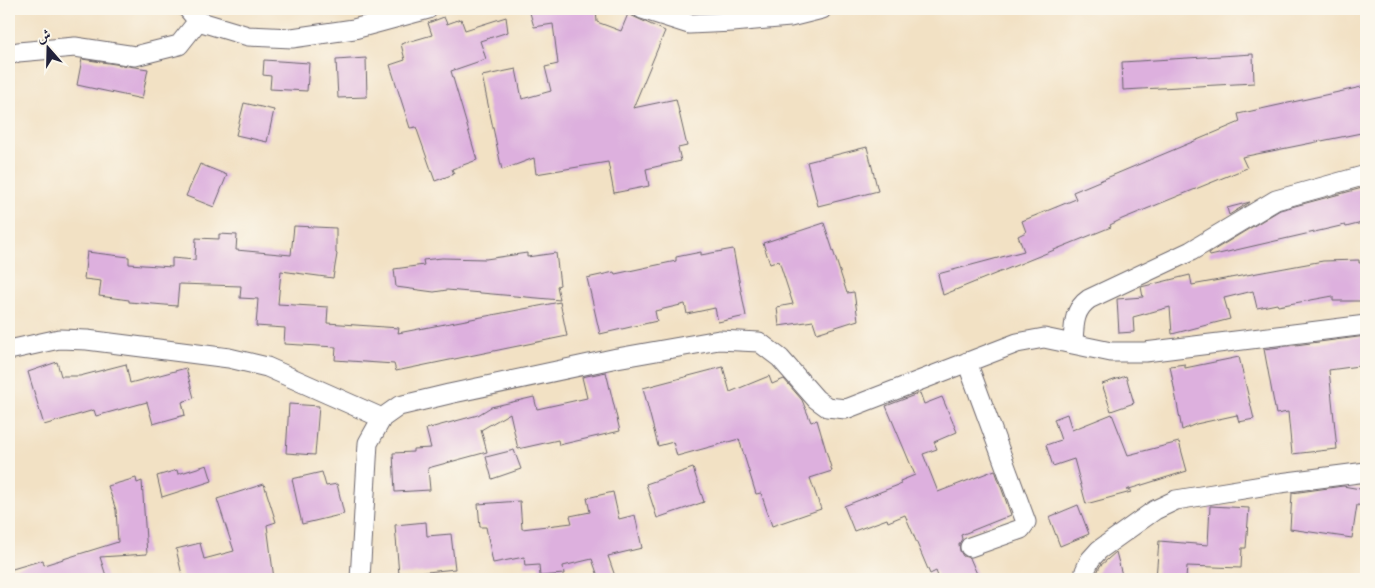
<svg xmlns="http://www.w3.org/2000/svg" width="1375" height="588" font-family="'Gentium Book Plus',Amiri,serif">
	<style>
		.building { fill: #ddb0de }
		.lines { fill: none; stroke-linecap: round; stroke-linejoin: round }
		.minor-casing { stroke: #6b656b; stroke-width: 21 }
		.minor { stroke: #fff; stroke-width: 19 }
	</style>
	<rect width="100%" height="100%" fill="#fbf7ec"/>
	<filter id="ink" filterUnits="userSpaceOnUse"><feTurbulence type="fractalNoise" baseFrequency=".02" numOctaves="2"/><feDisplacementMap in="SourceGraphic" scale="10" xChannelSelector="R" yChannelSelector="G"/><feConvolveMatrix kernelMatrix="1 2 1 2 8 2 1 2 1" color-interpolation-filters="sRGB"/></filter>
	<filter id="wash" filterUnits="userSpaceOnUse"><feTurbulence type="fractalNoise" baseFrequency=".0096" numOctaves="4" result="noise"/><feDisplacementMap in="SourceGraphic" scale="20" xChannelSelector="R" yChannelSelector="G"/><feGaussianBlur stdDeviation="1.12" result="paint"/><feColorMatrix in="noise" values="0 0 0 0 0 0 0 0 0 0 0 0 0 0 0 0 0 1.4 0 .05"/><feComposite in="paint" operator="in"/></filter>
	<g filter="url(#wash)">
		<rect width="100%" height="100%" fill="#f2e1c4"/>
		<g id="blocks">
			<!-- building -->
			<path class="building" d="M 529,9 L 596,9 L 597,22 L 621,31 L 628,14 L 665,31 L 633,108 L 676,99 L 687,146 L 678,148 L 681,161 L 646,169 L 649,186 L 614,193 L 608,162 L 536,174 L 534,158 L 502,170 L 482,76 L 516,69 L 522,99 L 551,91 L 545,67 L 558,64 L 553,24 L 534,27 Z
				M 444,17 L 447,24 L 461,19 L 465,30 L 506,17 L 508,32 L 480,41 L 486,59 L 451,71 L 477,160 L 452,169 L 454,174 L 435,181 L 416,127 L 410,128 L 390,65 L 405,60 L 401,44 L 432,35 L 428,23 Z
				M 1253,54 L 1254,83 L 1123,90 L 1122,62 Z
				M 366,58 L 367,97 L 338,98 L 336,60 Z
				M 82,59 L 148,69 L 142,99 L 77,85 Z
				M 264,60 L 309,63 L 307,91 L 270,89 L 271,76 L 263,75 Z
				M 1366,86 L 1366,132 L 1242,157 L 1247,168 L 1122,219 L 1110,225 L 1111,227 L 943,295 L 938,274 L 1024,251 L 1018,236 L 1026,232 L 1022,221 L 1076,199 L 1073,192 L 1240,122 L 1238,114 Z
				M 244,103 L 274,110 L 267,142 L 236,135 Z
				M 867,147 L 878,191 L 818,206 L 807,162 Z
				M 200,164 L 227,175 L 214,207 L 186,196 Z
				M 1366,187 L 1366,222 L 1346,227 L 1345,225 L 1210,256 L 1209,253 L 1280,210 Z
				M 1250,202 L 1229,215 L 1227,208 Z
				M 824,223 L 847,293 L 854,292 L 858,320 L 817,333 L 813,321 L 779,326 L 777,307 L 793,304 L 779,261 L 770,264 L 763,243 Z
				M 294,226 L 336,228 L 336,253 L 337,254 L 333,278 L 281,271 L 278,304 L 328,307 L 327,323 L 399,328 L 398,333 L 560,302 L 567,336 L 396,371 L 394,364 L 335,360 L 336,347 L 284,344 L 285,328 L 256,326 L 258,299 L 240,298 L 241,286 L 179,284 L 177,306 L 129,302 L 129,300 L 99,296 L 101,281 L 84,279 L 87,252 L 129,257 L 129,264 L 172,267 L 172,258 L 195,260 L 196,238 L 219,239 L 219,234 L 237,235 L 236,250 L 291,255 Z
				M 733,249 L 746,316 L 718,322 L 715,308 L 687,314 L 685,304 L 655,311 L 657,321 L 600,334 L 587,278 L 614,272 L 615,274 L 676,261 L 676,257 L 701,252 L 701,255 Z
				M 527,253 L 527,257 L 556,253 L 560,285 L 557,286 L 560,300 L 447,290 L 434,292 L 396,287 L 394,269 L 424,265 L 423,260 L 442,258 L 486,259 Z
				M 1359,260 L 1359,263 L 1366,262 L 1366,301 L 1333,301 L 1333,296 L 1278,306 L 1277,304 L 1257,308 L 1253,291 L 1224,298 L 1230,319 L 1172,334 L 1170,307 L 1133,317 L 1134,332 L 1119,333 L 1117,299 L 1143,297 L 1141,287 L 1190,275 L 1192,285 L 1323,261 Z
				M 1366,336 L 1366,365 L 1329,370 L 1337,449 L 1292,454 L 1288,412 L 1276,414 L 1264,349 Z
				M 1239,357 L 1254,419 L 1239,422 L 1237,415 L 1196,424 L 1182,430 L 1170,366 L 1185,364 L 1185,368 Z
				M 57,362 L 61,376 L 80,376 L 126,364 L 130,383 L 186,368 L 194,398 L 182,402 L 185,415 L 153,424 L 147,402 L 96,416 L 94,410 L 44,425 L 28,372 Z
				M 723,367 L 730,392 L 769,376 L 772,384 L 784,379 L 802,400 L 811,422 L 817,420 L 832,471 L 810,478 L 821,509 L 772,526 L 761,493 L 756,494 L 739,439 L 677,456 L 673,442 L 658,446 L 643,388 Z
				M 606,372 L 620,431 L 559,445 L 558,440 L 518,449 L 510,413 L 481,430 L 487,452 L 428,468 L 430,490 L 395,492 L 393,453 L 413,452 L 413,449 L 431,448 L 426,429 L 478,415 L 491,407 L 534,397 L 537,409 L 587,398 L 582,377 Z
				M 1126,376 L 1134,403 L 1111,411 L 1102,384 Z
				M 920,393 L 924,404 L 942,397 L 957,432 L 934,442 L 937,449 L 923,454 L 938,492 L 995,470 L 1011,515 L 961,535 L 962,539 L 959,544 L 960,551 L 963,556 L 970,558 L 977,574 L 965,579 L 939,579 L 936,571 L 930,574 L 905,515 L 888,522 L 887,519 L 854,531 L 844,506 L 901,484 L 900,481 L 915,475 L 886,406 Z
				M 289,404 L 319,406 L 315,455 L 286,453 Z
				M 1067,414 L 1072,430 L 1112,414 L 1128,455 L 1179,442 L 1187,471 L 1126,490 L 1131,490 L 1131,492 L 1086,504 L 1074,459 L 1053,466 L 1046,445 L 1061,440 L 1054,419 Z
				M 514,450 L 521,469 L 492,479 L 486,457 Z
				M 207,465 L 212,481 L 162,497 L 157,476 L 177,470 L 178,474 Z
				M 693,468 L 704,502 L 657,518 L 646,484 Z
				M 322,472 L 326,486 L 337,484 L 344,514 L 302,524 L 292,479 Z
				M 136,478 L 137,483 L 142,481 L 147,554 L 100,557 L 107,579 L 9,579 L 9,570 L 43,560 L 44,565 L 118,542 L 116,510 L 108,486 Z
				M 264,484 L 276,522 L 267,525 L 274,579 L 183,579 L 176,549 L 200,543 L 204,559 L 234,551 L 217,499 Z
				M 1343,486 L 1366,490 L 1366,506 L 1357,505 L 1352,538 L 1290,529 L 1292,493 Z
				M 613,492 L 619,519 L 635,515 L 642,548 L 608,556 L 616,579 L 599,579 L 592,559 L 563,566 L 564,574 L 540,576 L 539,565 L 525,566 L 524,557 L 493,563 L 486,527 L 480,527 L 478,504 L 520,501 L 522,529 L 572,523 L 570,516 L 590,512 L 587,498 Z
				M 1078,505 L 1089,534 L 1060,546 L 1049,517 Z
				M 1210,506 L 1249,508 L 1246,548 L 1242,548 L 1241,568 L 1187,566 L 1186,579 L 1156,578 L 1159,541 L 1208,545 Z
				M 426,522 L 427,536 L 451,534 L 455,569 L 399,575 L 395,525 Z
				M 1116,552 L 1123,579 L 1097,579 L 1097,573 L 1100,566 Z"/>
		</g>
	</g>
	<g filter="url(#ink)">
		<use href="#blocks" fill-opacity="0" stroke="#6b656b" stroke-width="1"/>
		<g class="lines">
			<defs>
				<path id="minor" d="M 188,9 L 198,21 L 248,36 L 292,38 L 354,29 L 428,9
					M 642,9 L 689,24 L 733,22 L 790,17 L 822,9
					M 9,55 L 18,52 L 75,47 L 135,56 L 179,45 L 198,21
					M 1073,344 C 1074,326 1073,310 1089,299 L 1191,251 L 1276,200 L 1366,175
					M 9,350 L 59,339 L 87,340 L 229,358 L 267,367 L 382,418
					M 967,362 L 1026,522 L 1021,529 L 970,547
					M 360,579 L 368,443 L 382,418 L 399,406 L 449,394 L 617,358 L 719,340 L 759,342 L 780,358 L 816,399 L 827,407 L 846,409 L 1017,343 L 1044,338 L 1111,352 L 1145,352 L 1366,325
					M 1086,579 L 1085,571 L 1090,560 L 1099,550 L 1155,510 L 1176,500 L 1280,483 L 1366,472"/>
			</defs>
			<!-- minor casing -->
			<use href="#minor" class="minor-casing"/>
			<!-- minor -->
			<use href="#minor" class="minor"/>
		</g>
	</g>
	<!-- margin -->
	<rect width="1375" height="588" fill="none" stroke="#fbf7ec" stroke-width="30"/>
	<!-- north arrow -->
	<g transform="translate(48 48) rotate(340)" stroke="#fbf7ec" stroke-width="4" paint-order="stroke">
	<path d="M0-4L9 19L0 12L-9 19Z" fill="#22223b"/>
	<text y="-8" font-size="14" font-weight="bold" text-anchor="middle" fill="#22223b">ش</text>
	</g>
</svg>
